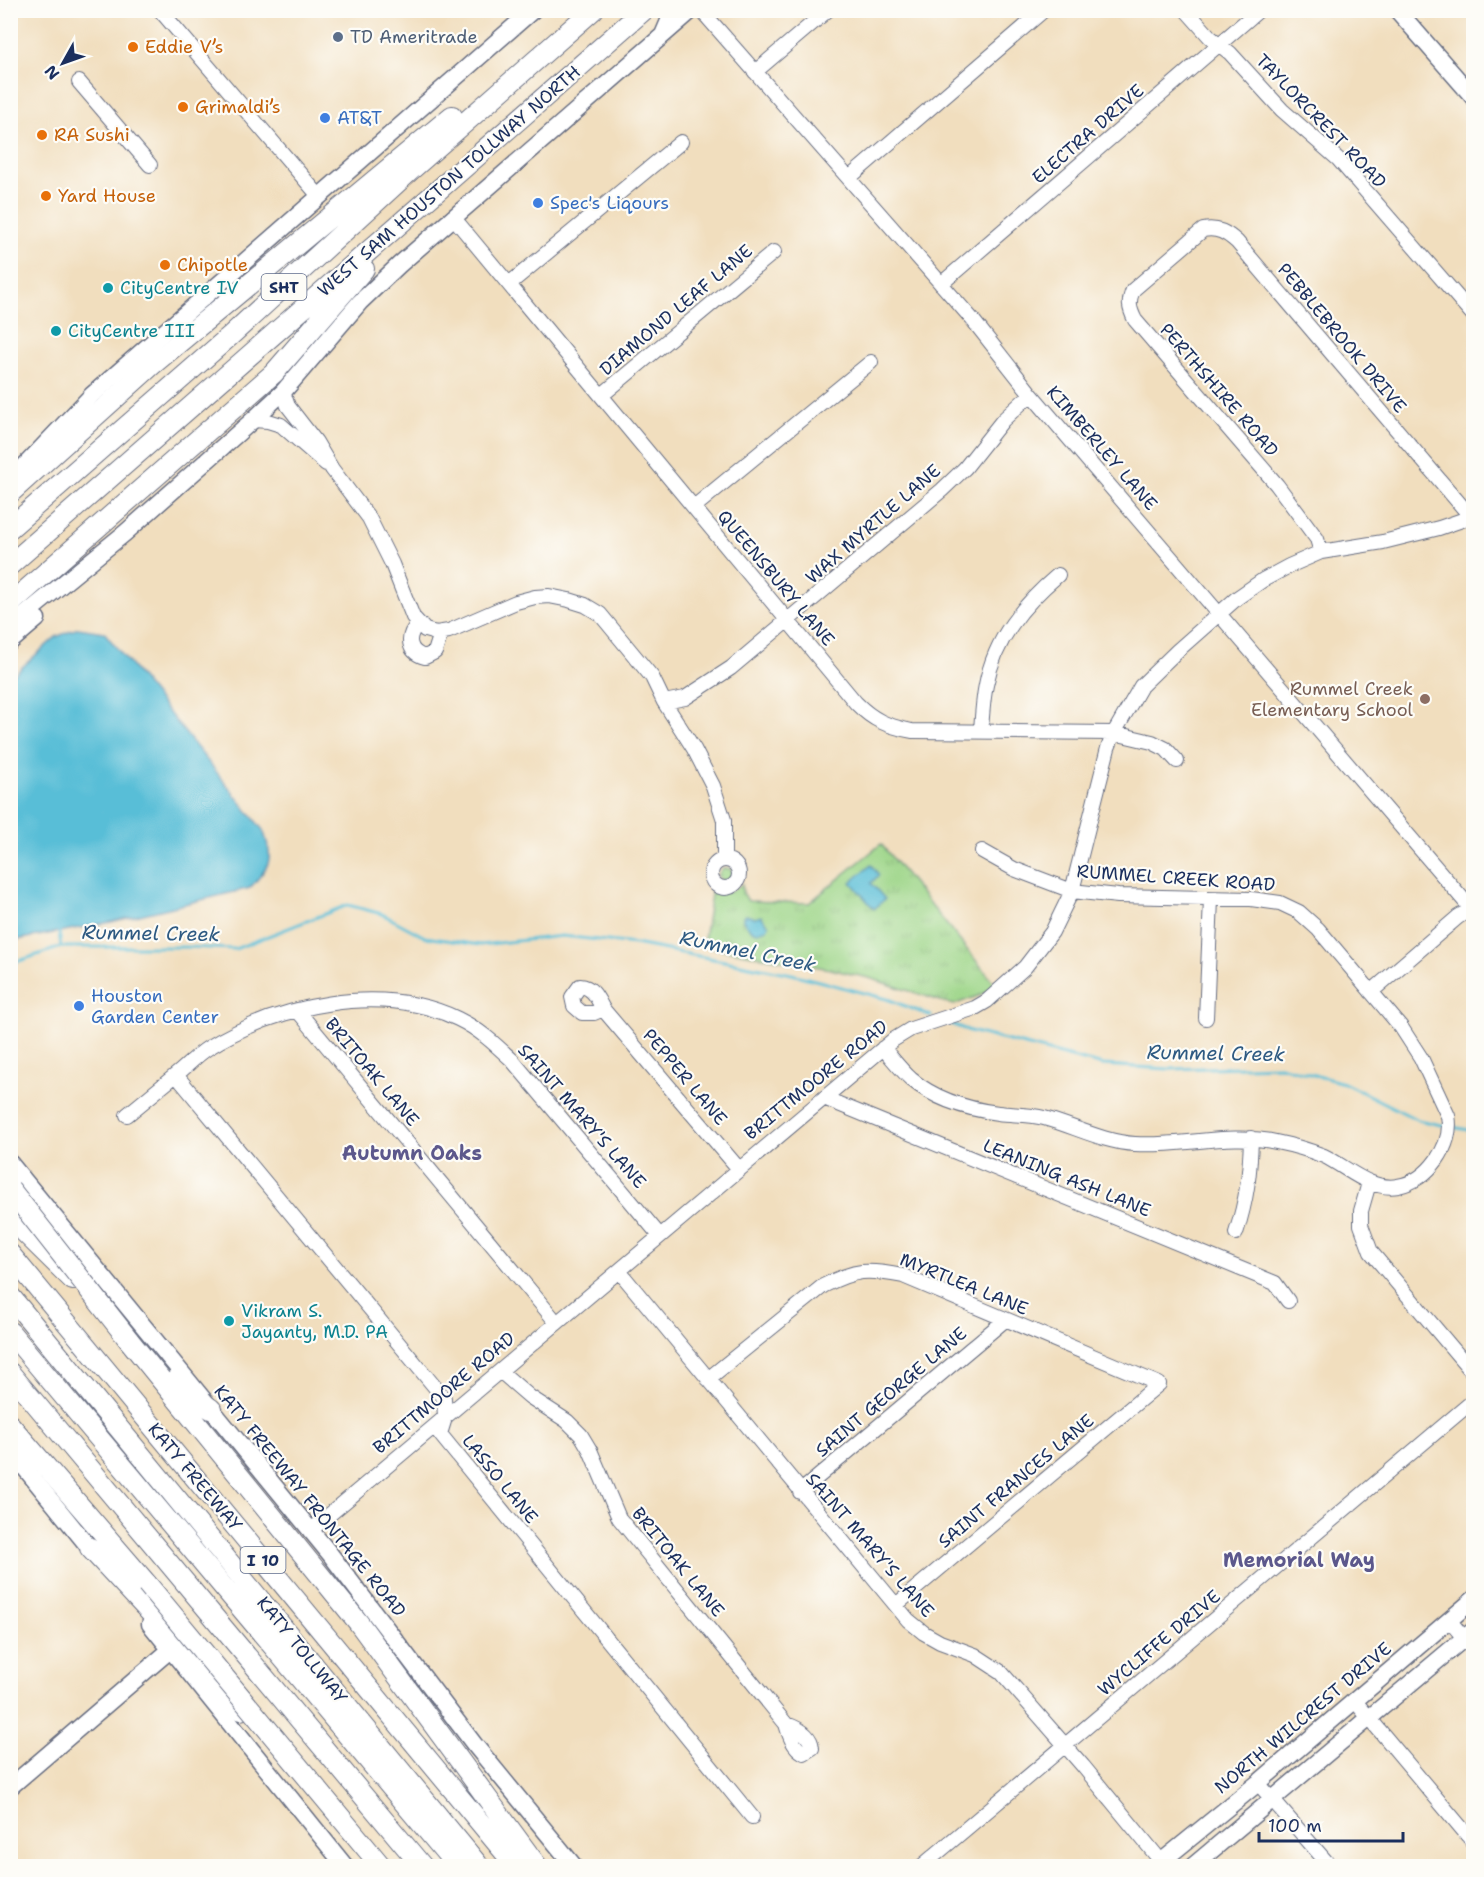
<svg xmlns="http://www.w3.org/2000/svg" width="1484" height="1877" font-family="'Shantell Sans',sans-serif">
	<style>
		.grass { fill: #9ed689; stroke: #5c8274; stroke-width: 1.5 }
		.park { fill: url(#park-tufts); stroke: #5c8274; stroke-width: 1.5 }
		.water { fill: #59bed7; stroke: #3a769a; stroke-width: 1.5 }
		.lines { fill: none; stroke-linecap: round; stroke-linejoin: round }
		.stream { stroke: #59bed7; stroke-width: 3 }
		.minor-casing { stroke: #666c80; stroke-width: 16 }
		.major-casing { stroke: #666c80; stroke-width: 19 }
		.highway-casing { stroke: #666c80; stroke-width: 22 }
		.minor { stroke: #fff; stroke-width: 14 }
		.major { stroke: #fff; stroke-width: 16 }
		.highway { stroke: #fff; stroke-width: 20 }
		.highway-bridge-casing { stroke: #666c80; stroke-width: 22; stroke-linecap: butt }
		.highway-bridge { stroke: #fff; stroke-width: 20 }
		.service-dot { fill: #5c6f8a; stroke: #fdfcf7; stroke-width: 2 }
		.food-dot { fill: #e8710a; stroke: #fdfcf7; stroke-width: 2 }
		.shop-dot { fill: #3f7fe0; stroke: #fdfcf7; stroke-width: 2 }
		.culture-dot { fill: #0f9aa8; stroke: #fdfcf7; stroke-width: 2 }
		.education-dot { fill: #8d6e63; stroke: #fdfcf7; stroke-width: 2 }
		.labels { text-anchor: middle; dominant-baseline: central; stroke-width: 4.5; stroke-linejoin: round; paint-order: stroke }
		.shield { fill: #fdfcf7; stroke: #5f6c8c; stroke-width: 1.5 }
		.shield-label { font-size: 16px; font-weight: bold; fill: #1b2f5e }
		.service-label { font-size: 18px; fill: #4e5e75; stroke: #fdfcf7; text-anchor: start }
		.food-label { font-size: 18px; fill: #c56008; stroke: #fdfcf7; text-anchor: start }
		.shop-label { font-size: 18px; fill: #366cbe; stroke: #fdfcf7; text-anchor: start }
		.street-label { font-size: 18px; fill: #1b2f5e; stroke: #fdfcf7 }
		.culture-label { font-size: 18px; fill: #0d838f; stroke: #fdfcf7; text-anchor: start }
		.education-label { font-size: 18px; fill: #785e54; stroke: #fdfcf7; text-anchor: end }
		.water-label { font-size: 20px; font-style: italic; fill: #2e5a82; stroke: #fdfcf7 }
		.neighbourhood-label { font-size: 20px; font-weight: bold; fill: #5c588c; stroke: #fdfcf7 }
	</style>
	<defs>
		<pattern id="park-tufts" width="24" height="20" patternUnits="userSpaceOnUse" patternTransform="scale(1.5)"><rect width="24" height="20" fill="#9ed689"/><path d="M3 7l-1-3M5 7V3M7 7l1-3M15 17l-1-3M17 17v-4M19 17l1-3" fill="none" stroke="#88b879"/></pattern>
	</defs>
	<rect width="100%" height="100%" fill="#fdfcf7"/>
	<filter id="ink" filterUnits="userSpaceOnUse"><feTurbulence type="fractalNoise" baseFrequency=".0167" numOctaves="2"/><feDisplacementMap in="SourceGraphic" scale="12" xChannelSelector="R" yChannelSelector="G"/><feConvolveMatrix kernelMatrix="1 2 1 2 8 2 1 2 1" color-interpolation-filters="sRGB"/></filter>
	<filter id="wash" filterUnits="userSpaceOnUse"><feTurbulence type="fractalNoise" baseFrequency=".008" numOctaves="4" result="noise"/><feDisplacementMap in="SourceGraphic" scale="24" xChannelSelector="R" yChannelSelector="G"/><feGaussianBlur stdDeviation="1.35" result="paint"/><feColorMatrix in="noise" values="0 0 0 0 0 0 0 0 0 0 0 0 0 0 0 0 0 1.4 0 .05"/><feComposite in="paint" operator="in"/></filter>
	<g filter="url(#wash)">
		<rect width="100%" height="100%" fill="#f1debe"/>
		<!-- grass -->
		<path class="grass" d="M719 875a7 7 0 1 1 14 0a7 7 0 1 1-14 0Z"/>
		<!-- park -->
		<path class="park" d="M 881,844 L 996,985 L 981,995 L 953,1005 L 869,978 L 830,969 L 703,946 L 712,888 C 725,895 731,893 742,884 L 743,893 L 748,901 L 809,903 Z"/>
		<!-- water -->
		<path class="water" d="M 78,628 L 104,632 L 263,830 C 274,861 271,864 250,888 L 111,922 L 11,941 L 11,677 L 56,637 Z
			M 871,865 L 879,875 L 871,883 L 885,899 L 874,909 L 851,882 Z
			M 746,915 L 755,918 L 761,916 L 769,925 L 767,929 L 758,932 L 751,930 L 743,921 L 743,917 Z"/>
		<g class="lines">
			<!-- stream -->
			<path class="stream" d="M 59,932 L 61,947
				M 10,964 L 61,947 L 187,947 L 235,949 L 348,905 L 382,914 L 425,937 L 480,945 L 562,936 L 635,944 L 792,974 L 887,999 L 931,1016
				M 948,1023 L 970,1031 L 1103,1065 L 1169,1069 L 1280,1066 L 1344,1083 L 1418,1120 L 1446,1126
				M 1452,1127 L 1474,1131"/>
		</g>
	</g>
	<g filter="url(#ink)">
		<g class="lines">
			<defs>
				<path id="minor" d="M 160,10 L 319,196
					M 701,10 L 972,319 L 1031,394 L 1474,912
					M 1186,10 L 1210,37 L 1230,53 L 1282,110 L 1338,159 L 1474,316
					M 755,72 L 828,10
					M 79,82 L 150,165
					M 849,178 L 1044,10
					M 453,217 L 856,703 C 874,721 887,726 912,731 L 1114,733 L 1152,742 L 1166,749 L 1177,761
					M 509,284 L 681,142
					M 941,284 L 1259,10
					M 283,392 L 288,406 L 316,442 L 332,469 L 369,518 L 392,564 L 413,617 L 425,630 L 436,633 L 449,631 L 516,602 L 535,597 L 549,596 L 569,600 L 585,605 L 600,614 L 652,677 L 664,702 L 694,749 L 713,786 L 724,820 L 724,859
					M 602,395 L 774,252
					M 253,420 L 268,421 L 281,425 L 326,464
					M 694,507 L 871,362
					M 1321,552 L 1317,539 L 1277,485 L 1135,320 C 1129,308 1128,302 1133,290 L 1203,230 C 1218,227 1227,233 1237,242 L 1471,517
					M 418,624 C 406,636 407,652 425,657 L 435,652 L 441,633
					M 664,702 L 685,698 L 731,668 L 942,490 L 965,468 L 1003,420 L 1031,394
					M 981,731 C 982,715 983,699 986,685 C 995,638 1023,605 1058,575
					M711 874a14 14 0 1 1 28 0a14 14 0 1 1-28 0Z
					M 1371,992 L 1458,917 L 1474,907
					M 603,1009 L 594,1013 L 582,1013 L 574,1006 L 572,997 L 580,986 C 593,987 597,998 603,1009 L 739,1169
					M 297,1010 L 557,1323
					M 1206,1018 L 1211,899
					M 883,1048 C 892,1058 901,1070 911,1079 C 936,1100 967,1109 998,1113 C 1013,1115 1029,1114 1044,1118 C 1074,1126 1103,1142 1135,1144 C 1182,1147 1229,1132 1276,1142 C 1291,1145 1309,1150 1324,1156 C 1347,1167 1370,1191 1398,1186 C 1428,1181 1454,1145 1448,1116 L 1421,1058 L 1401,1027 L 1318,929 L 1299,912 L 1280,903 L 1251,899 L 1118,896 L 1072,891 L 1014,869 L 982,851
					M 176,1075 L 444,1398 L 445,1418 L 440,1434 L 752,1817
					M 824,1098 L 1275,1283 L 1288,1301
					M 127,1115 C 144,1101 160,1088 177,1074 C 187,1066 197,1055 208,1048 C 277,1005 381,982 458,1019 C 479,1029 495,1044 512,1060 L 660,1236
					M 1369,1183 L 1361,1211 L 1361,1225 L 1371,1252 L 1474,1374
					M 1236,1233 C 1247,1199 1250,1173 1251,1138
					M 619,1271 L 908,1620 L 924,1633 L 940,1642 L 975,1655 L 1001,1672 L 1083,1766 L 1165,1866
					M 500,1371 L 530,1397 L 567,1421 L 581,1435 L 590,1450 L 619,1518 L 786,1724 C 789,1735 793,1747 804,1753 L 812,1748 C 811,1735 798,1728 786,1724
					M 708,1379 L 823,1286 C 856,1269 867,1269 903,1276 L 1159,1384 L 896,1605
					M 800,1492 L 1005,1320
					M 310,1531 L 893,1040 L 911,1029 L 975,1008 L 987,1001 L 1025,967 L 1052,932 L 1072,891 L 1108,748 L 1114,733 L 1141,686 L 1177,651 L 1237,598 L 1263,580 L 1289,566 L 1321,552 L 1383,542 L 1439,528 L 1474,516
					M 1449,1620 L 1474,1650
					M 1354,1700 L 1474,1843
					M 1258,1783 L 1330,1866
					M 922,1866 L 1474,1400"/>
				<path id="major" d="M 1397,10 L 1474,98
					M 663,35 L 669,21 L 670,10
					M 10,481 L 92,395 L 533,10
					M 10,627 L 125,533 L 253,420 L 283,392 L 360,302 L 399,265 L 692,10
					M 10,642 L 37,619
					M 10,1163 L 330,1554 L 474,1744 L 574,1866
					M 15,1456 L 97,1557
					M 150,1624 L 345,1866
					M 10,1787 L 170,1650
					M 1156,1866 L 1258,1783 L 1474,1599
					M 1193,1866 L 1474,1630"/>
				<path id="highway" d="M 10,493 L 152,365 L 452,116
					M 10,528 L 230,336 L 411,170 L 593,10
					M 10,565 L 644,10
					M 10,604 L 274,373 L 364,269
					M 10,1218 L 73,1280
					M 10,1254 L 516,1866
					M 10,1296 L 479,1866
					M 10,1332 L 457,1866
					M 128,1339 L 358,1622 L 537,1866
					M 10,1373 L 422,1866
					M 175,1381 L 187,1392 L 211,1409
					M 10,1425 L 147,1584
					M 10,1446 L 22,1464
					M 90,1548 L 241,1710"/>
			</defs>
			<!-- minor casing -->
			<use href="#minor" class="minor-casing"/>
			<!-- major casing -->
			<use href="#major" class="major-casing"/>
			<!-- highway casing -->
			<use href="#highway" class="highway-casing"/>
			<!-- minor -->
			<use href="#minor" class="minor"/>
			<!-- major -->
			<use href="#major" class="major"/>
			<!-- highway -->
			<use href="#highway" class="highway"/>
			<defs>
				<path id="highway-bridge" d="M 10,1189 L 128,1339
					M 147,1584 L 381,1866"/>
			</defs>
			<!-- highway-bridge casing -->
			<use href="#highway-bridge" class="highway-bridge-casing"/>
			<!-- highway-bridge -->
			<use href="#highway-bridge" class="highway-bridge"/>
		</g>
	</g>
	<!-- markers -->
	<circle class="service-dot" cx="338" cy="37" r="6"/>
	<g class="food-dot">
		<circle cx="133" cy="47" r="6"/>
		<circle cx="183" cy="107" r="6"/>
		<circle cx="42" cy="135" r="6"/>
		<circle cx="46" cy="196" r="6"/>
		<circle cx="165" cy="265" r="6"/>
	</g>
	<g class="shop-dot">
		<circle cx="325" cy="118" r="6"/>
		<circle cx="538" cy="203" r="6"/>
		<circle cx="79" cy="1006" r="6"/>
	</g>
	<g class="culture-dot">
		<circle cx="108" cy="288" r="6"/>
		<circle cx="56" cy="331" r="6"/>
		<circle cx="229" cy="1321" r="6"/>
	</g>
	<circle class="education-dot" cx="1425" cy="699" r="6"/>
	<g class="labels">
		<!-- shield labels -->
		<g class="shield">
			<rect x="261.5" y="274" width="45" height="26" rx="4.5"/>
			<rect x="240.5" y="1547" width="45" height="26" rx="4.5"/>
		</g>
		<g class="shield-label">
			<text x="284" y="287">SHT</text>
			<text x="263" y="1560">I 10</text>
		</g>
		<!-- service labels -->
		<g class="service-label">
			<text x="350" y="37">TD Ameritrade</text>
		</g>
		<!-- food labels -->
		<g class="food-label">
			<text x="145" y="47">Eddie V’s</text>
			<text x="195" y="107">Grimaldi’s</text>
			<text x="54" y="135">RA Sushi</text>
			<text x="58" y="196">Yard House</text>
			<text x="177" y="265">Chipotle</text>
		</g>
		<!-- shop labels -->
		<g class="shop-label">
			<text x="337" y="118">AT&amp;T</text>
			<text x="550" y="203">Spec's Liqours</text>
			<text x="91" y="996">Houston<tspan x="91" dy="21">Garden Center</tspan></text>
		</g>
		<!-- street labels -->
		<g class="street-label">
			<text transform="translate(1321 121) rotate(46)">TAYLORCREST ROAD</text>
			<text transform="translate(1088 134) rotate(-41)">ELECTRA DRIVE</text>
			<text transform="translate(449 181) rotate(-41)">WEST SAM HOUSTON TOLLWAY NORTH</text>
			<text transform="translate(676 310) rotate(-40)">DIAMOND LEAF LANE</text>
			<text transform="translate(1342 338) rotate(50)">PEBBLEBROOK DRIVE</text>
			<text transform="translate(1219 390) rotate(49)">PERTHSHIRE ROAD</text>
			<text transform="translate(1102 448) rotate(49)">KIMBERLEY LANE</text>
			<text transform="translate(873 524) rotate(-41)">WAX MYRTLE LANE</text>
			<text transform="translate(776 578) rotate(50)">QUEENSBURY LANE</text>
			<text transform="translate(1176 878) rotate(4)">RUMMEL CREEK ROAD</text>
			<text transform="translate(372 1072) rotate(50)">BRITOAK LANE</text>
			<text transform="translate(685 1077) rotate(50)">PEPPER LANE</text>
			<text transform="translate(816 1080) rotate(-39)">BRITTMOORE ROAD</text>
			<text transform="translate(582 1116) rotate(49)">SAINT MARY'S LANE</text>
			<text transform="translate(1067 1178) rotate(22)">LEANING ASH LANE</text>
			<text transform="translate(964 1284) rotate(22)">MYRTLEA LANE</text>
			<text transform="translate(891 1392) rotate(-40)">SAINT GEORGE LANE</text>
			<text transform="translate(444 1393) rotate(-40)">BRITTMOORE ROAD</text>
			<text transform="translate(195 1477) rotate(50)">KATY FREEWAY</text>
			<text transform="translate(500 1479) rotate(51)">LASSO LANE</text>
			<text transform="translate(1016 1481) rotate(-40)">SAINT FRANCES LANE</text>
			<text transform="translate(310 1501) rotate(51)">KATY FREEWAY FRONTAGE ROAD</text>
			<text transform="translate(870 1545) rotate(49)">SAINT MARY'S LANE</text>
			<text transform="translate(678 1562) rotate(51)">BRITOAK LANE</text>
			<text transform="translate(1159 1643) rotate(-40)">WYCLIFFE DRIVE</text>
			<text transform="translate(302 1650) rotate(51)">KATY TOLLWAY</text>
			<text transform="translate(1303 1718) rotate(-40)">NORTH WILCREST DRIVE</text>
		</g>
		<!-- culture labels -->
		<g class="culture-label">
			<text x="120" y="288">CityCentre IV</text>
			<text x="68" y="331">CityCentre III</text>
			<text x="241" y="1311">Vikram S.<tspan x="241" dy="21">Jayanty, M.D. PA</tspan></text>
		</g>
		<!-- education labels -->
		<g class="education-label">
			<text x="1413" y="689">Rummel Creek<tspan x="1413" dy="21">Elementary School</tspan></text>
		</g>
		<!-- water labels -->
		<g class="water-label">
			<text transform="translate(151 933) rotate(1)">Rummel Creek</text>
			<text transform="translate(748 951) rotate(12)">Rummel Creek</text>
			<text transform="translate(1216 1053) rotate(1)">Rummel Creek</text>
		</g>
		<!-- neighbourhood labels -->
		<g class="neighbourhood-label">
			<text x="412" y="1153">Autumn Oaks</text>
			<text x="1299" y="1560">Memorial Way</text>
		</g>
	</g>
	<!-- margin -->
	<rect width="1484" height="1877" fill="none" stroke="#fdfcf7" stroke-width="36"/>
	<!-- north arrow -->
	<g transform="translate(63 63) rotate(230)" stroke="#fdfcf7" stroke-width="4.5" paint-order="stroke">
	<path d="M0-4.5L10 22L0 15L-10 22Z" fill="#1b2f5e"/>
	<text y="-9" font-size="16" font-weight="bold" text-anchor="middle" fill="#1b2f5e">N</text>
	</g>
	<!-- scale -->
	<path d="M1259 1832v9h144v-9" fill="none" stroke="#1b2f5e" stroke-width="3"/>
	<text x="1268" y="1832" font-size="18" fill="#1b2f5e" stroke="#fdfcf7" stroke-width="4.5" paint-order="stroke">100 m</text>
</svg>
